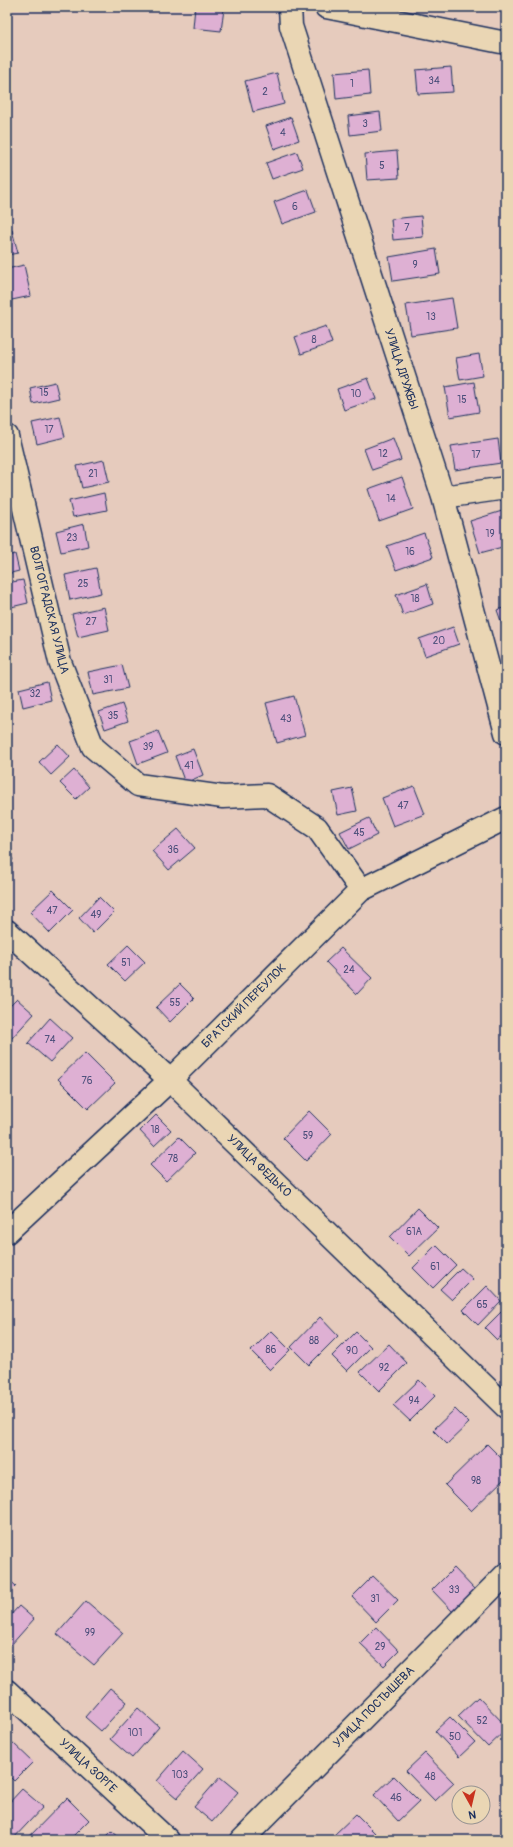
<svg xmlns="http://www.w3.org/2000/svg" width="513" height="1847" font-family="Pangolin,sans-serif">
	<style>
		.building { fill: #deb0d3; stroke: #1b2f5e }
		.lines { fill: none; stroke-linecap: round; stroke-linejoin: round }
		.minor-casing { stroke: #1b2f5e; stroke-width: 25 }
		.minor { stroke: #ead6b4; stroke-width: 22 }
		.labels { text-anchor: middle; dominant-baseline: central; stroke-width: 3; stroke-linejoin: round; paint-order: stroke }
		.number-label { font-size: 10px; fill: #4c4f7b }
		.street-label { font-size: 12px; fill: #1b2f5e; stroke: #ead6b4 }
	</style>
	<rect width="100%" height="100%" fill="#e6cbbd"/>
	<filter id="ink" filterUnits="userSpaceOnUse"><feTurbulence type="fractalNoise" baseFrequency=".025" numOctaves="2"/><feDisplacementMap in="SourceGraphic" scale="8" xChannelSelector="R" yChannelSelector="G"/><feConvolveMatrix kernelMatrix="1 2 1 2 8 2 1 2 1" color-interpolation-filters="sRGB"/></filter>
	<g filter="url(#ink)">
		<!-- building -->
		<path class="building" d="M 195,7 L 224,9 L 221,31 L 193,28 Z
			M 451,67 L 453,92 L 418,94 L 416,70 Z
			M 368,70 L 370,95 L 336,99 L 334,73 Z
			M 277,73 L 284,104 L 253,112 L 245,81 Z
			M 380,112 L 382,131 L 350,135 L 348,116 Z
			M 291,117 L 299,140 L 274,149 L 266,126 Z
			M 397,151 L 399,178 L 367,180 L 365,154 Z
			M 297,152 L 303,168 L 272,179 L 266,163 Z
			M 308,190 L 316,212 L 282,224 L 274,202 Z
			M 421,216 L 423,237 L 393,240 L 391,219 Z
			M 12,230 L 18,253 L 7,255 L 7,231 Z
			M 436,249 L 440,274 L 393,281 L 389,257 Z
			M 24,265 L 31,296 L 7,301 L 7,269 Z
			M 452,298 L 457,328 L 411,335 L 406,305 Z
			M 326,326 L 332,343 L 301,354 L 295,337 Z
			M 479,354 L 483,376 L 460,380 L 456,358 Z
			M 368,378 L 376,399 L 344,410 L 337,389 Z
			M 55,382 L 59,398 L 33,404 L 30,388 Z
			M 474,382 L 479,412 L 450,417 L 445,387 Z
			M 60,417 L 65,437 L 37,444 L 32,423 Z
			M 393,438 L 401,460 L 372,470 L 364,449 Z
			M 498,439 L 501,463 L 455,470 L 451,446 Z
			M 104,460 L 109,482 L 82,488 L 77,466 Z
			M 402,477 L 413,509 L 379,521 L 368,489 Z
			M 104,493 L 107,510 L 73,517 L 69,501 Z
			M 502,511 L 506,523 L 506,546 L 480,553 L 470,521 Z
			M 84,524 L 88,546 L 61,552 L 56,531 Z
			M 424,533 L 433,557 L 396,570 L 387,546 Z
			M 15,554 L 19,571 L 7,574 L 7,556 Z
			M 96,568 L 101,593 L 70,600 L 65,575 Z
			M 23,580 L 28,603 L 7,608 L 7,583 Z
			M 427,584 L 433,604 L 403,615 L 396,595 Z
			M 104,607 L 109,630 L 78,637 L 72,614 Z
			M 506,607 L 506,635 L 497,610 Z
			M 453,627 L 459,644 L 425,656 L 419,639 Z
			M 122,665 L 128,688 L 93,695 L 88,672 Z
			M 47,682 L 51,700 L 23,707 L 19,689 Z
			M 294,696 L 305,735 L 277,743 L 266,703 Z
			M 122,704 L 128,721 L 105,729 L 99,712 Z
			M 158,731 L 167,753 L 138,764 L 130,741 Z
			M 58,744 L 70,757 L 51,775 L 39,762 Z
			M 193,749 L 203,775 L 185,783 L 175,756 Z
			M 74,770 L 89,787 L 76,799 L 60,783 Z
			M 414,786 L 425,814 L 393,826 L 382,798 Z
			M 352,788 L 357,811 L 338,815 L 333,792 Z
			M 369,818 L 377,835 L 349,849 L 340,832 Z
			M 178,829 L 195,848 L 169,870 L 152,851 Z
			M 7,855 L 13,859 L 7,867 Z
			M 53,890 L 73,910 L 50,933 L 30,912 Z
			M 99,897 L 114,912 L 93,933 L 79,918 Z
			M 128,945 L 145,962 L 125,981 L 108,964 Z
			M 341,948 L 372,978 L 357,994 L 326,962 Z
			M 180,984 L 194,998 L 170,1022 L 156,1007 Z
			M 17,999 L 34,1014 L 10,1040 L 7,1038 L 7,1009 Z
			M 50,1018 L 72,1038 L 50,1062 L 28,1043 Z
			M 85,1053 L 115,1083 L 88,1109 L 58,1079 Z
			M 309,1111 L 332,1134 L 306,1161 L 283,1138 Z
			M 156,1115 L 171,1130 L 154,1146 L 140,1131 Z
			M 179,1137 L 195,1153 L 166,1181 L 150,1165 Z
			M 418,1208 L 438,1228 L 409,1256 L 390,1237 Z
			M 436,1245 L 456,1265 L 433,1288 L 413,1268 Z
			M 461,1268 L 473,1279 L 452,1300 L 440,1289 Z
			M 487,1286 L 501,1301 L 478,1325 L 463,1310 Z
			M 506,1307 L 506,1332 L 497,1340 L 485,1328 Z
			M 320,1317 L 338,1336 L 309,1365 L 291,1347 Z
			M 271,1331 L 290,1350 L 270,1370 L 251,1351 Z
			M 356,1332 L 371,1347 L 347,1371 L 332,1356 Z
			M 389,1344 L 407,1363 L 379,1391 L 360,1372 Z
			M 506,1351 L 506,1360 L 501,1355 Z
			M 419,1380 L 435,1396 L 410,1421 L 393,1405 Z
			M 455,1409 L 469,1423 L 447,1444 L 433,1430 Z
			M 487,1444 L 506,1463 L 506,1477 L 471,1511 L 445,1485 Z
			M 454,1568 L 475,1590 L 453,1612 L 432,1590 Z
			M 373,1576 L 398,1600 L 376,1622 L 352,1597 Z
			M 7,1578 L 16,1586 L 7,1595 Z
			M 86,1601 L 123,1633 L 94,1665 L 57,1634 Z
			M 19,1606 L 34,1619 L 11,1645 L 7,1641 L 7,1619 Z
			M 376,1627 L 399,1651 L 384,1666 L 360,1643 Z
			M 110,1688 L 127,1702 L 101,1731 L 85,1717 Z
			M 478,1697 L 506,1726 L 506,1730 L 488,1747 L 458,1716 Z
			M 138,1708 L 159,1727 L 132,1758 L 110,1739 Z
			M 450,1717 L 475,1742 L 459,1757 L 435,1731 Z
			M 13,1743 L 33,1762 L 14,1781 L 7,1774 L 7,1749 Z
			M 183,1751 L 203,1769 L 177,1798 L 157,1781 Z
			M 425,1753 L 454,1783 L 435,1801 L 406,1771 Z
			M 394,1776 L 419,1801 L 398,1821 L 374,1795 Z
			M 220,1777 L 238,1792 L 212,1822 L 194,1807 Z
			M 22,1789 L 43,1807 L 12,1840 L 7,1836 L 7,1805 Z
			M 67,1798 L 89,1820 L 69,1840 L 26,1840 Z
			M 356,1814 L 382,1840 L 339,1840 L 334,1835 Z
			M 112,1831 L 122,1840 L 103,1840 Z"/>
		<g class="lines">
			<defs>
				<path id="minor" d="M 290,7 L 291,26 L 443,497 L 506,733
					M 326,7 L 506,43
					M 7,436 L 60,662 L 93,747 L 138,785 L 223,797 L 267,795 L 317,828 L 361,890
					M 443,497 L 506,488
					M 7,931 L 170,1080 L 506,1407
					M 7,1232 L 170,1080 L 361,890 L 506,818
					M 7,1691 L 168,1840
					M 242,1840 L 506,1574"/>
			</defs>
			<!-- minor casing -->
			<use href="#minor" class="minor-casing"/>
			<!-- minor -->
			<use href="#minor" class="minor"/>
		</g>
	</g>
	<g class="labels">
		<!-- number labels -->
		<g class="number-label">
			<text x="434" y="81">34</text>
			<text x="352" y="84">1</text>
			<text x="265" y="92">2</text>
			<text x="365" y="124">3</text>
			<text x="283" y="133">4</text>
			<text x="382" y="166">5</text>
			<text x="295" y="207">6</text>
			<text x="407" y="228">7</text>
			<text x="415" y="265">9</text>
			<text x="431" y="317">13</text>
			<text x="314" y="340">8</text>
			<text x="44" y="393">15</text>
			<text x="356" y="394">10</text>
			<text x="462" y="400">15</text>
			<text x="49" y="430">17</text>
			<text x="383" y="454">12</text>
			<text x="476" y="455">17</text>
			<text x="93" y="474">21</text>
			<text x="391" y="499">14</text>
			<text x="490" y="534">19</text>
			<text x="72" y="538">23</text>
			<text x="410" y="552">16</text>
			<text x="83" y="584">25</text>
			<text x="415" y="599">18</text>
			<text x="91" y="622">27</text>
			<text x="439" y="641">20</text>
			<text x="108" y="680">31</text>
			<text x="35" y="694">32</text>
			<text x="113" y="716">35</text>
			<text x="286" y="719">43</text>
			<text x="148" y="747">39</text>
			<text x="189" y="766">41</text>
			<text x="403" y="806">47</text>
			<text x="359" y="833">45</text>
			<text x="173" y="850">36</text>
			<text x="52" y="911">47</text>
			<text x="96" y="915">49</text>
			<text x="126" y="963">51</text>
			<text x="349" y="970">24</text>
			<text x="175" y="1003">55</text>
			<text x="50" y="1040">74</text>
			<text x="87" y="1081">76</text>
			<text x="155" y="1130">18</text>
			<text x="308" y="1136">59</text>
			<text x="173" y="1159">78</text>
			<text x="414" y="1232">61А</text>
			<text x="435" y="1267">61</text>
			<text x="482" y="1305">65</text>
			<text x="314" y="1341">88</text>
			<text x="271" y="1350">86</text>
			<text x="352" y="1351">90</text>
			<text x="384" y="1368">92</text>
			<text x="414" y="1401">94</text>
			<text x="476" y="1481">98</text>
			<text x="454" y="1590">33</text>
			<text x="375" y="1599">31</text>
			<text x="90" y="1633">99</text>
			<text x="380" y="1647">29</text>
			<text x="482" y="1721">52</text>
			<text x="135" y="1733">101</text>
			<text x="455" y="1737">50</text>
			<text x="180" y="1775">103</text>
			<text x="430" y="1777">48</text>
			<text x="396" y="1798">46</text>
		</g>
		<!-- street labels -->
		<g class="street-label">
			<text transform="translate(401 369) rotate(72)">УЛИЦА ДРУЖБЫ</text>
			<text transform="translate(49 610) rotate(76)">ВОЛГОГРАДСКАЯ УЛИЦА</text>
			<text transform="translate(244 1006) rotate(-45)">БРАТСКИЙ ПЕРЕУЛОК</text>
			<text transform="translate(259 1166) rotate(44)">УЛИЦА ФЕДЬКО</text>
			<text transform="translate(374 1707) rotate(-45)">УЛИЦА ПОСТЫШЕВА</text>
			<text transform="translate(88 1766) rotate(43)">УЛИЦА ЗОРГЕ</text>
		</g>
	</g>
	<!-- margin -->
	<rect width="513" height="1847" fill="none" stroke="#ead6b4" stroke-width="24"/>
	<rect x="12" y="12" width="489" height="1823" fill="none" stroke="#1b2f5e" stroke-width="1.5" filter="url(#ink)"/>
	<!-- north arrow -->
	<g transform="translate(471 1805) rotate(172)"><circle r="19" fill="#ead6b4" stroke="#979392"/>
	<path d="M0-3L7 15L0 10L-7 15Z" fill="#c8321e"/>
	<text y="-6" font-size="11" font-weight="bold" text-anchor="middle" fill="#1b2f5e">N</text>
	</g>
</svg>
